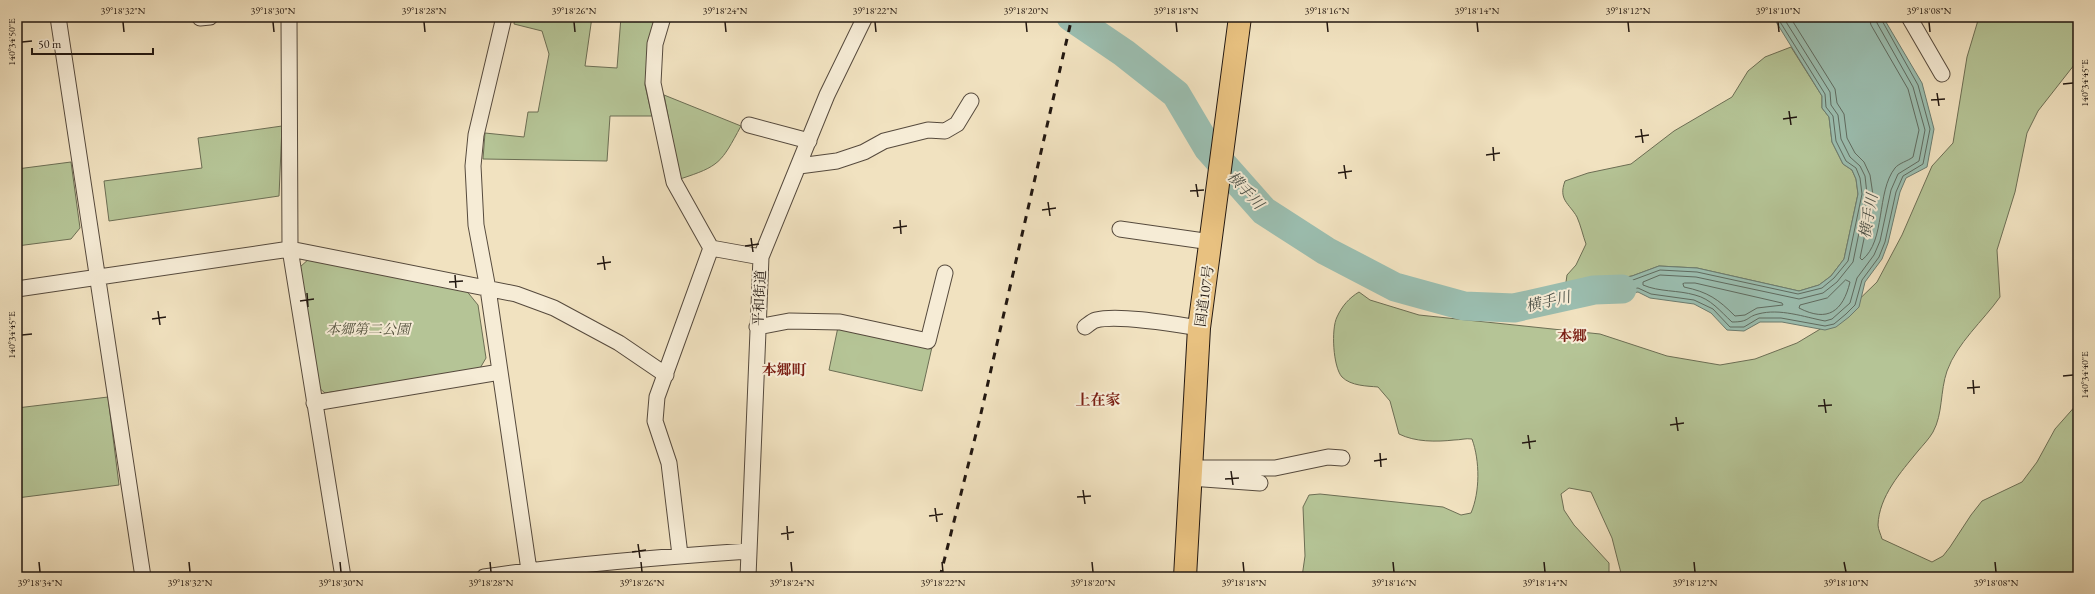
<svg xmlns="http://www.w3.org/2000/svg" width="2095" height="594" font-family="'EB Garamond','Noto Serif JP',serif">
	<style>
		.green { fill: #b5c496; stroke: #6c6e54 }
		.water { fill: #9bbeb0; stroke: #6b7c70 }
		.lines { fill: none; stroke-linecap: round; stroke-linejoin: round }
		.shore { stroke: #5f6b60; stroke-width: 1 }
		.river { stroke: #9bbeb0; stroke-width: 29 }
		.minor-casing { stroke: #564a3d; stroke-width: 17 }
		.highway-casing { stroke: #231811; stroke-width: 24 }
		.minor { stroke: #f6ecd6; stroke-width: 15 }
		.highway { stroke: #e8c180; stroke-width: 22 }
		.rail { stroke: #231811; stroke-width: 3; stroke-dasharray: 7 7; stroke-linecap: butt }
		.ticks { fill: none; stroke: #231811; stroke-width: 1.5 }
		.labels { text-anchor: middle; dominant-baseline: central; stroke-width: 4; stroke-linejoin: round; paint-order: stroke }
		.street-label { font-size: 14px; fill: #231811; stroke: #f6ecd6 }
		.park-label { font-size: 14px; font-style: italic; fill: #565440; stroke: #f6ecd6 }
		.water-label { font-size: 15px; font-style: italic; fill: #4d5249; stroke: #f6ecd6 }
		.neighbourhood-label { font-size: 15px; font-weight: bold; fill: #7a1f14; stroke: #f6ecd6 }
		.neatline { fill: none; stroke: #231811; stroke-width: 1.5 }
		.ticks-label { font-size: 10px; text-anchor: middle; fill: #231811 }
	</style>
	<rect width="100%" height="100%" fill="#f1e2c0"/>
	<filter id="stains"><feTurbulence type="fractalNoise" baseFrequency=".005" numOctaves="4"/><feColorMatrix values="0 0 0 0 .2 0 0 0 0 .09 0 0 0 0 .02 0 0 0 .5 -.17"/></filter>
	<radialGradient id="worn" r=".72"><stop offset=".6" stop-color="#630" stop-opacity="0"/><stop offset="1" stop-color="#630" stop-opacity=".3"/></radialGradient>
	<!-- green -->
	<path class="green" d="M 515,17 L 592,17 L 585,66 L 617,68 L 621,17 L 655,18 L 649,45 L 645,85 L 652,116 L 610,116 L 607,161 L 483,159 L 485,133 L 524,137 L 528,112 L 538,112 L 549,54 L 542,31 L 514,24 Z
		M 1979,17 L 2078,17 L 2078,60 L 2038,111 L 2027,133 L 2015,192 L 1997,250 L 2000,297 C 1983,321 1957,343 1947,371 C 1940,391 1943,414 1933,432 C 1929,439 1923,445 1918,451 C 1901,472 1879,496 1878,525 C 1878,529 1881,535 1882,539 L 1932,562 L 1943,556 L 1950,547 L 1971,515 L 1982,501 L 2022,482 L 2037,462 L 2055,429 L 2078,403 L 2078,577 L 1622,577 L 1612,538 L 1591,492 L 1569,488 L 1561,494 L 1564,510 L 1574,525 L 1609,563 L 1609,577 L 1302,577 L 1305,556 L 1303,507 L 1309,495 L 1320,494 L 1443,507 L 1461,515 L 1471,513 C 1480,492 1480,461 1472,439 C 1465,438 1461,440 1454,440 C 1436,442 1415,442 1399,434 L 1390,401 L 1378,387 C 1367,386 1351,386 1342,377 C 1333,367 1331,329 1337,317 C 1342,306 1349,298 1359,292 L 1370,300 L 1419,315 L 1600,334 L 1667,356 L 1720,365 L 1755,359 L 1797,343 L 1842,316 L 1877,282 L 1902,235 L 1932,166 L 1953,143 L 1967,57 Z
		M 1791,47 L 1822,96 L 1822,108 L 1829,117 L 1832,142 L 1843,164 L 1852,170 L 1856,179 L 1858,194 L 1844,259 L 1831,276 L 1819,285 L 1799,291 L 1697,268 L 1659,266 L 1632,276 L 1580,285 L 1566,282 L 1567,275 L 1576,265 L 1586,244 C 1583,236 1581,226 1577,217 C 1569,203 1558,200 1565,181 L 1588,173 L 1631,164 L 1674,131 L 1732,97 L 1748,71 L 1765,57 Z
		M 664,95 L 741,126 C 721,163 720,166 680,179 Z
		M 282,126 L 279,196 L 109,221 L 104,181 L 202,168 L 198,138 Z
		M 71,162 L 80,228 L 71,239 L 17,246 L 17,169 Z
		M 310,258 L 465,289 L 478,305 L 486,358 L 479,370 L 325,393 L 318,387 L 300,267 Z
		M 838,327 L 932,347 L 922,391 L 829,370 Z
		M 108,397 L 119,485 L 17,498 L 17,408 Z"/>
	<!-- water -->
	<path class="water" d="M 1773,17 L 1883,17 L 1922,83 L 1934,129 L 1927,167 L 1906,178 L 1900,192 L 1888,243 L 1882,259 L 1865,282 L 1859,307 L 1849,317 L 1836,327 L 1825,330 L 1782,322 L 1760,322 L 1744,331 L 1727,330 L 1711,313 L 1694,304 L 1650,298 L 1638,292 L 1584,302 L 1580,285 L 1632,276 L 1659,266 L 1697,268 L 1799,291 L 1819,285 L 1831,276 L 1844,259 L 1858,194 L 1856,179 L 1852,170 L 1843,164 L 1832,142 L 1829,117 L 1822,108 L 1822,96 Z"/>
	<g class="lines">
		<!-- shore -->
		<path class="shore" d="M 1777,17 L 1825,94 L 1826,107 L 1833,116 L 1836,141 L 1846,161 L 1856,168 L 1860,178 L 1862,194 L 1848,261 L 1834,278 L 1822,288 L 1798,294 L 1697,272 L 1660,270 L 1633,280 L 1587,288 L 1587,296 L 1638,288 L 1651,294 L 1694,300 L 1713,309 L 1730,327 L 1744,327 L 1759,318 L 1781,318 L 1825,326 L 1834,324 L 1846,314 L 1855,305 L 1862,280 L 1879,257 L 1885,242 L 1896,192 L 1903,176 L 1923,164 L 1930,129 L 1918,85 L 1880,17
			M 1783,17 L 1830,92 L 1831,105 L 1838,115 L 1841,139 L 1850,157 L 1860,166 L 1865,176 L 1867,194 L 1853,262 L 1837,282 L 1823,293 L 1799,299 L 1696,277 L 1660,275 L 1643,282 L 1643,285 C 1659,292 1678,290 1695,295 C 1711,299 1720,311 1732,322 C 1750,322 1746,317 1758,314 C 1780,308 1804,317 1825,321 L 1832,319 L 1850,303 L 1857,278 L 1874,255 L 1880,241 L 1891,190 L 1898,174 L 1919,161 L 1925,130 L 1913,87 L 1877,23 L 1875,17
			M 1790,17 L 1835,89 L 1837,103 L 1844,114 L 1847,138 L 1855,153 L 1864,162 L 1870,175 L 1873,195 L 1860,258 L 1862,260 C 1886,241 1876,192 1895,168 C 1899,163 1908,161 1913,157 L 1919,130 L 1908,89 L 1871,25 L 1869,17
			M 1846,280 L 1850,282 C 1843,311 1828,323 1799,308 L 1800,305 L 1827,298 Z
			M 1685,283 L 1695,283 L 1782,303 L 1783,305 L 1757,308 L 1745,315 L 1735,316 C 1718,299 1708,292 1684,287 L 1683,284 Z"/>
		<!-- river -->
		<path class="river" d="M 1071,17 L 1124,53 L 1176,94 L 1208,148 L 1264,211 L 1326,251 L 1395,287 L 1464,306 L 1514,308 L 1594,290 L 1622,289"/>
		<defs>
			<path id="minor" d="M 58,17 L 143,577
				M 289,17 L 290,249 L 343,577
				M 504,17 L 476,135 L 473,166 L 476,225 L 488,289 L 530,577
				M 663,17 L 655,44 L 653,83 L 674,182 L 711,248 L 657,397 L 655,421 L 669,463 L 680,555
				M 1909,17 L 1942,74
				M 200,18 L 210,17
				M 749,125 L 809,141
				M 799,166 L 837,161 L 864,152 L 884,141 L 928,130 L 945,131 L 957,124 L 971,101
				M 1120,229 L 1211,242
				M 711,248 L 761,257
				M 17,289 L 290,249 L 516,294 L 554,308 L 619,343 L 666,375
				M 757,327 L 789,321 L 840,322 L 928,341 L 945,273
				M 1085,327 C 1088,325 1092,321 1096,320 C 1118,314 1174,324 1199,328
				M 314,403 L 500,372
				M 1190,468 L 1275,468 L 1328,457 L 1342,458
				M 1190,478 L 1260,483
				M 484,577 C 572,564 660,557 749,551
				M 748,577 L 761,257 L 827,95 L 865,17"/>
			<path id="highway" d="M 1185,577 L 1199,328 L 1240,17"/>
		</defs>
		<!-- minor casing -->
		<use href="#minor" class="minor-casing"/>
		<!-- highway casing -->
		<use href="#highway" class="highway-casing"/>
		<!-- minor -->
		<use href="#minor" class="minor"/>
		<!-- highway -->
		<use href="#highway" class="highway"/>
		<!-- rail -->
		<path class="rail" d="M 940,577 L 979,422 L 1072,17"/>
	</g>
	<!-- ticks -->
	<path class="ticks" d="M 123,22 L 124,32M 273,22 L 274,32M 424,22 L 425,32M 574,22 L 575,32M 725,22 L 726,32M 875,22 L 876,32M 1026,22 L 1027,32M 1176,22 L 1177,32M 1327,22 L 1328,32M 1477,22 L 1478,32M 1628,22 L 1629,32M 1778,22 L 1779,32M 1929,22 L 1930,32M 22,42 L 32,41M 2063,84 L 2073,83M 1937,93 L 1939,106M 1931,100 L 1945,99M 1789,111 L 1791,125M 1783,119 L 1797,117M 1641,129 L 1643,143M 1635,137 L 1649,135M 1493,147 L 1494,161M 1486,155 L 1500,153M 1344,165 L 1346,179M 1338,173 L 1352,171M 1196,184 L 1198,197M 1190,191 L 1204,190M 1048,202 L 1050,216M 1042,210 L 1056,208M 900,220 L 901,234M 893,228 L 907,226M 751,238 L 753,252M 745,246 L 759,244M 603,256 L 605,270M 597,264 L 611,262M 455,275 L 456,288M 449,282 L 463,281M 307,293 L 308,307M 300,301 L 314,299M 158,311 L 160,325M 152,319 L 166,317M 22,335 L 32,334M 2063,376 L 2073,375M 1973,380 L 1974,394M 1967,388 L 1980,387M 1824,399 L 1826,413M 1818,406 L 1832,405M 1676,417 L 1678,431M 1670,425 L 1684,423M 1528,435 L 1530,449M 1522,443 L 1536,441M 1380,453 L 1381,467M 1374,461 L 1387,459M 1231,471 L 1233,485M 1225,479 L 1239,478M 1083,490 L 1085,504M 1077,497 L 1091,496M 935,508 L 937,522M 929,516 L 943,514M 787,526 L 788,540M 781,534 L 794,532M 638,544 L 640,558M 632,552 L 646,550M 39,562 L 40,572M 189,562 L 190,572M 340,562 L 341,572M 490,562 L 491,572M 641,562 L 642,572M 791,562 L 792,572M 942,562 L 943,572M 1092,562 L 1093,572M 1243,562 L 1244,572M 1393,562 L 1394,572M 1544,562 L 1545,572M 1694,562 L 1695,572M 1844,562 L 1846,572M 1995,562 L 1996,572"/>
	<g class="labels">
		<!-- street labels -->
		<g class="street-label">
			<text transform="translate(1204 296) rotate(-82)">国道107号</text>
			<text transform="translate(759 298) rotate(-87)">平和街道</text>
		</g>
		<!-- park labels -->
		<g class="park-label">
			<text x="368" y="329">本郷第二公園</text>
		</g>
		<!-- water labels -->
		<g class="water-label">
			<text transform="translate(1246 190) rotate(47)">横手川</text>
			<text transform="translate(1868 216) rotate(-80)">横手川</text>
			<text transform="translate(1548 301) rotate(-13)">横手川</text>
		</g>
		<!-- neighbourhood labels -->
		<g class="neighbourhood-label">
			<text x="1572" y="335">本郷</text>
			<text x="784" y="369">本郷町</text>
			<text x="1098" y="399">上在家</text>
		</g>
	</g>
	<!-- margin -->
	<rect width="2095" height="594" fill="none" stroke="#f1e2c0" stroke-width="44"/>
	<!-- scale -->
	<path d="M32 48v6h121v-6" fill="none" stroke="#231811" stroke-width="2"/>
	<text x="38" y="48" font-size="12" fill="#231811" stroke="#f6ecd6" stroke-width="3" paint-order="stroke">50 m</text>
	<rect x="22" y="22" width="2051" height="550" class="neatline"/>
	<g class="ticks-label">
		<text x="123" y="14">39°18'32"N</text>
		<text x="273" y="14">39°18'30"N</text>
		<text x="424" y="14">39°18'28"N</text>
		<text x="574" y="14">39°18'26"N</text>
		<text x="725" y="14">39°18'24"N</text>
		<text x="875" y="14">39°18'22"N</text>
		<text x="1026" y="14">39°18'20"N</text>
		<text x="1176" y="14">39°18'18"N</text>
		<text x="1327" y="14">39°18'16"N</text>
		<text x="1477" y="14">39°18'14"N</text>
		<text x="1628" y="14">39°18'12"N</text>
		<text x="1778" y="14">39°18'10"N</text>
		<text x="1929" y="14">39°18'08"N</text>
		<text transform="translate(11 42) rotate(-90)" y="4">140°34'50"E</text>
		<text transform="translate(2084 83) rotate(-90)" y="4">140°34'45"E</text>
		<text transform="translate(11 335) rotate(-90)" y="4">140°34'45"E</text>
		<text transform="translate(2084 375) rotate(-90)" y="4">140°34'40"E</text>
		<text x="40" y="586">39°18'34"N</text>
		<text x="190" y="586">39°18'32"N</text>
		<text x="341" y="586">39°18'30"N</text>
		<text x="491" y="586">39°18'28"N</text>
		<text x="642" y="586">39°18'26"N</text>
		<text x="792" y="586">39°18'24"N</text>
		<text x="943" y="586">39°18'22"N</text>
		<text x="1093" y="586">39°18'20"N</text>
		<text x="1244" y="586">39°18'18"N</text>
		<text x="1394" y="586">39°18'16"N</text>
		<text x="1545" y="586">39°18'14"N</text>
		<text x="1695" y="586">39°18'12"N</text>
		<text x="1846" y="586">39°18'10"N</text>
		<text x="1996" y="586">39°18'08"N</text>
	</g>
	<rect width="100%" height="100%" filter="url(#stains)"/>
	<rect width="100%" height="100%" fill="url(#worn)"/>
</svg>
